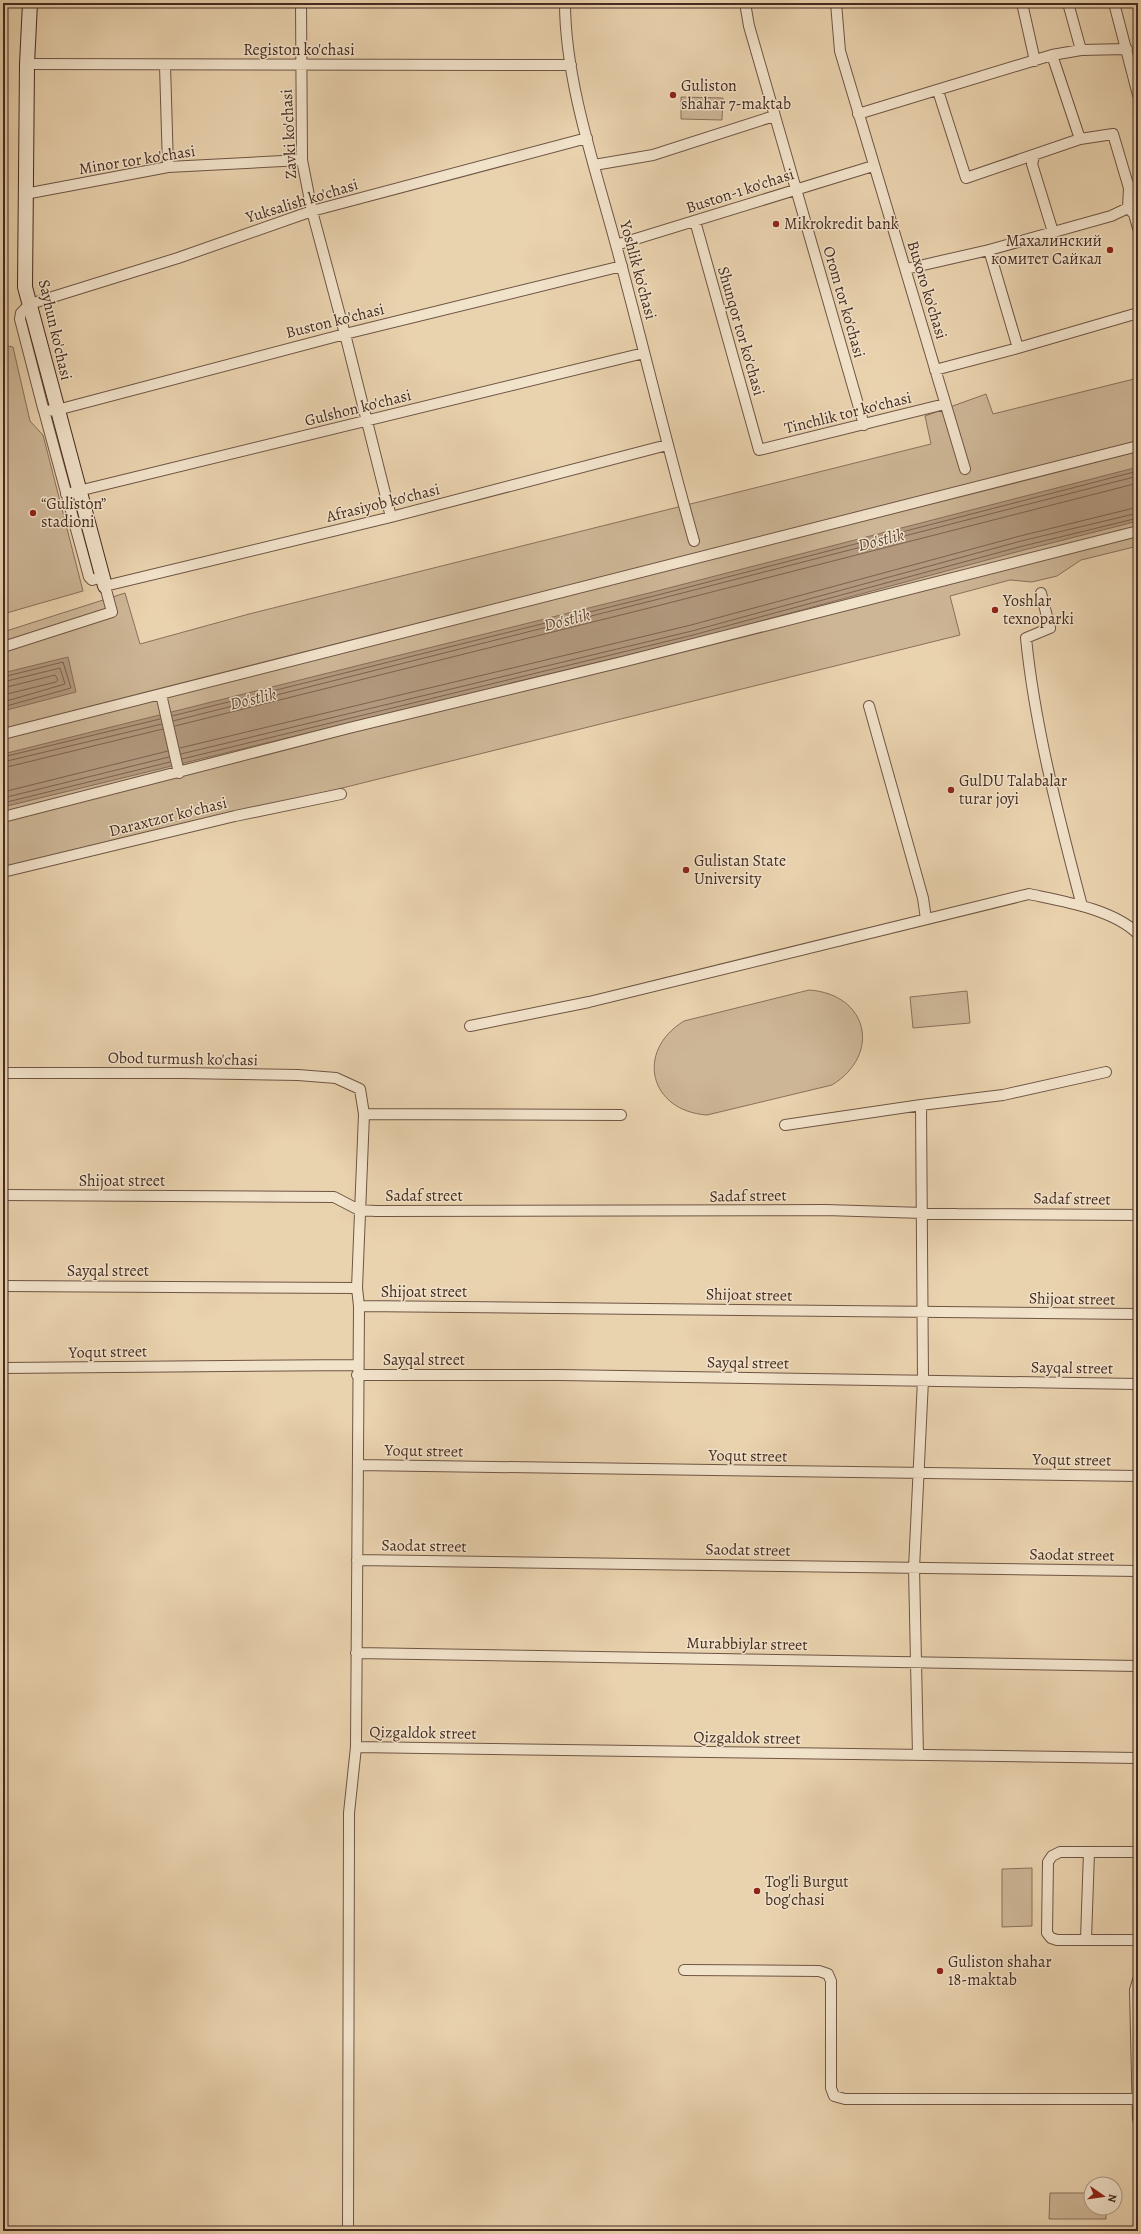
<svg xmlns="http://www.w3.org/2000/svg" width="1141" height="2234" font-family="Alegreya,serif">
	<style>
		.green { fill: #cdb696; stroke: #8a705b }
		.water { fill: #b2997e; stroke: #876d58 }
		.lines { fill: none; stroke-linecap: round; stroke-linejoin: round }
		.shore { stroke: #7c624f; stroke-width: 1 }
		.street-casing { stroke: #6f5544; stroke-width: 12 }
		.secondary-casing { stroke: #462b20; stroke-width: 16 }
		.street { stroke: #f1e2ca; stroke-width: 10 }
		.secondary { stroke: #f1e2ca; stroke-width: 14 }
		.poi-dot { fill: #8f2418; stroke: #f1e2ca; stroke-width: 1.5 }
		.labels { text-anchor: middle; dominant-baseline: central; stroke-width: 3; stroke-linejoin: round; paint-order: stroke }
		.street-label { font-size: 16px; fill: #462b20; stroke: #f1e2ca }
		.poi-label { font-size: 16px; fill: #462b20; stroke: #f1e2ca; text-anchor: start }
		.water-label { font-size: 17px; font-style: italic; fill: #614638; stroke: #f1e2ca }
	</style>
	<rect width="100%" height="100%" fill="#e9d2ae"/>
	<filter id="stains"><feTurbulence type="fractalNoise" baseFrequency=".005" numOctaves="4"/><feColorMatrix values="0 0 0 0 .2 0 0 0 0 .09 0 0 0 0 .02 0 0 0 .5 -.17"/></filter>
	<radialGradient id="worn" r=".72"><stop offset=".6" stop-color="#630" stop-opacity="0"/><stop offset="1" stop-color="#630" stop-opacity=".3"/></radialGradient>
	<!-- green -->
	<path class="green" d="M 681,97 L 723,98 L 722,120 L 681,119 Z
		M 3,345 L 13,347 L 30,421 L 43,435 L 83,591 L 3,614 Z
		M 1138,378 L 1138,546 L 1081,560 L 1057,576 L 1032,582 L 1010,580 L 950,596 L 960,635 L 3,872 L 3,632 L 125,593 L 140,644 L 249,614 L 931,444 L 925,416 L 986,394 L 993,414 Z
		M 809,990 C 868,994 882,1054 832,1085 L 707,1115 C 649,1111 635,1051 684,1021 Z
		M 967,991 L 970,1023 L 913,1028 L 910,997 Z
		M 1032,1868 L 1032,1926 L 1002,1927 L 1002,1869 Z
		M 1050,2193 L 1091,2193 L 1091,2208 L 1106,2208 L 1106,2219 L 1049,2219 Z"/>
	<!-- water -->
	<path class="water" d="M 1138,467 L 1138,521 L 1024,550 L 694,639 L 3,807 L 3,754 L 653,592 Z
		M 68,657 L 76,692 L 3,711 L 3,673 Z"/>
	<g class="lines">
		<!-- shore -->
		<path class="shore" d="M 3,677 L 63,662 L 71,688 L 3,707
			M 3,682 L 60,668 L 65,684 L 3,702
			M 3,688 L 55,675 L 58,680 L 56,682 L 3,695
			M 172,716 L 654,596 L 1138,471
			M 173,721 L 655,600 L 1138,476
			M 175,726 L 657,606 L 1138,483
			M 180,748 L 691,625 L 1020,536 L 1138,507
			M 181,754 L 692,631 L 1021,541 L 1138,513
			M 3,757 L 160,719
			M 182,759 L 693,635 L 1023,546 L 1138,518
			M 3,762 L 162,724
			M 3,768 L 163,729
			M 3,792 L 168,751
			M 3,798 L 169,757
			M 3,803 L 170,762"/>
		<defs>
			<path id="street" d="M 301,3 L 302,160 L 312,211 L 345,334 L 391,517
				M 565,3 C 565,81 596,170 616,245 C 643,344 666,443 694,541
				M 745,3 L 749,26 L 864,425
				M 836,3 L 840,51 L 965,469
				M 1022,3 L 1035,61
				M 1068,3 L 1081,50
				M 1114,3 L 1138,95
				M 1052,55 L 1081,50 L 1127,49
				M 27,64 L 571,65
				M 165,65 L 168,167
				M 938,91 L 966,178 L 1080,139 L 1113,134 L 1129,188
				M 858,114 L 1052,55 L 1080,139
				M 587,138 L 312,211 L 178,258 L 30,304 L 21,313 L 20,319 L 43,408 L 44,411 L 57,410 L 345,334 L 622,266
				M 1034,156 L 1032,164 L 1053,232
				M 594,165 L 653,155 L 774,116
				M 25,194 L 168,167 L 302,160
				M 1128,208 L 1134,214 L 1138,228
				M 695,221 L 759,450 L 945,404
				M 616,245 L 873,166
				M 906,269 L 989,250 L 1111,216 L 1128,208 L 1129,188 L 1138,185
				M 1018,348 L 1138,313
				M 935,370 L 1018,348 L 989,250
				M 44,411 L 89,577 L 92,580 L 103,577
				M 66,494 L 644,353
				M 1041,593 L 1050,628 L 1026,638 C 1035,728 1059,818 1082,906
				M 3,647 L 112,612 L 105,586 L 391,517 L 667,445
				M 161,694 L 179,773
				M 869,706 L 923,898 L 926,919
				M 3,734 L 1138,446
				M 3,817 L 349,728 L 626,661 L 1138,531
				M 3,872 L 235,816 L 341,794
				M 470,1026 L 589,1002 L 1029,894 C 1062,901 1113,909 1138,934
				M 3,1073 L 182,1073 L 298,1075 L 336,1078 L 360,1089 L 364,1114 L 357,1288 L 359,1306 L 356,1747 L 349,1813 L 348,2231
				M 921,1105 L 1003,1095 L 1106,1072
				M 364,1114 L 621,1115
				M 785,1125 L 921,1105 L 923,1380 L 914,1568 L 918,1755
				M 3,1195 L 334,1197 L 359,1210 L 376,1211 L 825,1210 L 957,1214 L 1138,1215
				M 3,1286 L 357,1288
				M 359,1306 L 1138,1314
				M 3,1368 L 357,1365
				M 357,1375 L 559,1375 L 1138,1384
				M 358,1465 L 1138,1476
				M 357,1560 L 1138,1571
				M 356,1653 L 1138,1666
				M 356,1747 L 1138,1758
				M 1138,1852 L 1060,1852 L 1052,1856 L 1048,1862 L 1047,1933 L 1051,1938 L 1057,1940 L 1138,1940
				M 1086,1939 L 1089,1852
				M 684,1970 L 819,1971 L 828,1974 L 831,1981 L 831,2088 L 834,2096 L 845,2099 L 1137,2099
				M 1138,1980 L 1135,1990 L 1138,2119"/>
			<path id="secondary" d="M 30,3 L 27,64 L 25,287 L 105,586"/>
		</defs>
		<!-- street casing -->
		<use href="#street" class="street-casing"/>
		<!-- secondary casing -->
		<use href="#secondary" class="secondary-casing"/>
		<!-- street -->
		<use href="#street" class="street"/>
		<!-- secondary -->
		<use href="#secondary" class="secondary"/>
	</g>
	<!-- markers -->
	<g class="poi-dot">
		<circle cx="673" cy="95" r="4"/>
		<circle cx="776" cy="224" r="4"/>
		<circle cx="1110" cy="250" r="4"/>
		<circle cx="33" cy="513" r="4"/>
		<circle cx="995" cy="610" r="4"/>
		<circle cx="951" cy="790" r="4"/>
		<circle cx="686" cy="870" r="4"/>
		<circle cx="757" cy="1891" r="4"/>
		<circle cx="940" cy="1971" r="4"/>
	</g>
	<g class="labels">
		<!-- street labels -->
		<g class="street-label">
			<text x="299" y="50">Registon ko'chasi</text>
			<text transform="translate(289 134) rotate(-93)">Zavki ko'chasi</text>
			<text transform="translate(137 160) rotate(-9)">Minor tor ko'chasi</text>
			<text transform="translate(740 191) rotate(-18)">Buston-1 ko'chasi</text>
			<text transform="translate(302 201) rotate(-17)">Yuksalish ko'chasi</text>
			<text transform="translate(638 270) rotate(75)">Yoshlik ko'chasi</text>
			<text transform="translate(927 290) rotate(73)">Buxoro ko'chasi</text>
			<text transform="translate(844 302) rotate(74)">Orom tor ko'chasi</text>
			<text transform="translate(335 321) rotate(-14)">Buston ko'chasi</text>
			<text transform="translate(55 330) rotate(77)">Sayhun ko'chasi</text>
			<text transform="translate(741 331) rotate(74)">Shunqor tor ko'chasi</text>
			<text transform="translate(358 408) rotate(-14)">Gulshon ko'chasi</text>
			<text transform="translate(848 413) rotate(-14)">Tinchlik tor ko'chasi</text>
			<text transform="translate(383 503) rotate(-14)">Afrasiyob ko'chasi</text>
			<text transform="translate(168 817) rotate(-14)">Daraxtzor ko'chasi</text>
			<text transform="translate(183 1059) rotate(1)">Obod turmush ko'chasi</text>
			<text x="122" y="1181">Shijoat street</text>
			<text x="424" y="1196">Sadaf street</text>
			<text transform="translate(748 1196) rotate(-1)">Sadaf street</text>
			<text transform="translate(1072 1199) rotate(1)">Sadaf street</text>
			<text x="108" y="1271">Sayqal street</text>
			<text x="424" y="1292">Shijoat street</text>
			<text transform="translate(749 1295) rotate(1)">Shijoat street</text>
			<text transform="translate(1072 1299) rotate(1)">Shijoat street</text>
			<text transform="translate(108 1352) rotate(-1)">Yoqut street</text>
			<text x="424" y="1360">Sayqal street</text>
			<text transform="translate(748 1363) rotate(1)">Sayqal street</text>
			<text transform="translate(1072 1368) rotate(1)">Sayqal street</text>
			<text transform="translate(424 1451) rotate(1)">Yoqut street</text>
			<text transform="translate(748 1456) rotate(1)">Yoqut street</text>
			<text transform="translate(1072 1460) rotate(1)">Yoqut street</text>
			<text transform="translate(424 1546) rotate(1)">Saodat street</text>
			<text transform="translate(748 1550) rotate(1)">Saodat street</text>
			<text transform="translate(1072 1555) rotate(1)">Saodat street</text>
			<text transform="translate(747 1644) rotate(1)">Murabbiylar street</text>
			<text transform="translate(423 1733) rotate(1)">Qizgaldok street</text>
			<text transform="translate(747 1738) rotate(1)">Qizgaldok street</text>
		</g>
		<!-- poi labels -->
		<g class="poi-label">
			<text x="681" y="86">Guliston<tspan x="681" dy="18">shahar 7-maktab</tspan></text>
			<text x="784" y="224">Mikrokredit bank</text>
			<text x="1102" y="241" text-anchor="end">Махалинский<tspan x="1102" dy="18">комитет Сайкал</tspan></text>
			<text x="41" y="504">“Guliston”<tspan x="41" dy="18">stadioni</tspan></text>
			<text x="1003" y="601">Yoshlar<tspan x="1003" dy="18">texnoparki</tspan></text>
			<text x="959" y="781">GulDU Talabalar<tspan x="959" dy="18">turar joyi</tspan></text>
			<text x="694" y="861">Gulistan State<tspan x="694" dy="18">University</tspan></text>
			<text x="765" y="1882">Tog'li Burgut<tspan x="765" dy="18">bog'chasi</tspan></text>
			<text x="948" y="1962">Guliston shahar<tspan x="948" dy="18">18-maktab</tspan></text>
		</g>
		<!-- water labels -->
		<g class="water-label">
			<text transform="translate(881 540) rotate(-14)">Do'stlik</text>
			<text transform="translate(567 620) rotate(-14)">Do'stlik</text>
			<text transform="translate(253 699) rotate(-13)">Do'stlik</text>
		</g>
	</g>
	<!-- margin -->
	<rect width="1141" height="2234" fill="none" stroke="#e9d2ae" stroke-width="16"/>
	<rect x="4" y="4" width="1133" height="2226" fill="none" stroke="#462b20" stroke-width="2"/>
	<rect x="8" y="8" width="1125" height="2218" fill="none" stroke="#462b20"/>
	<!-- north arrow -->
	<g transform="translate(1103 2196) rotate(103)"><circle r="19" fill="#f1e2ca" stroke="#ad9986"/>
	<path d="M0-3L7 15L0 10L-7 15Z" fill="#8f2418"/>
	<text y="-6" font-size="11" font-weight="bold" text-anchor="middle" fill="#462b20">N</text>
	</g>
	<rect width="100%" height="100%" filter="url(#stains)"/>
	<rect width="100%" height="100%" fill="url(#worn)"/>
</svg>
